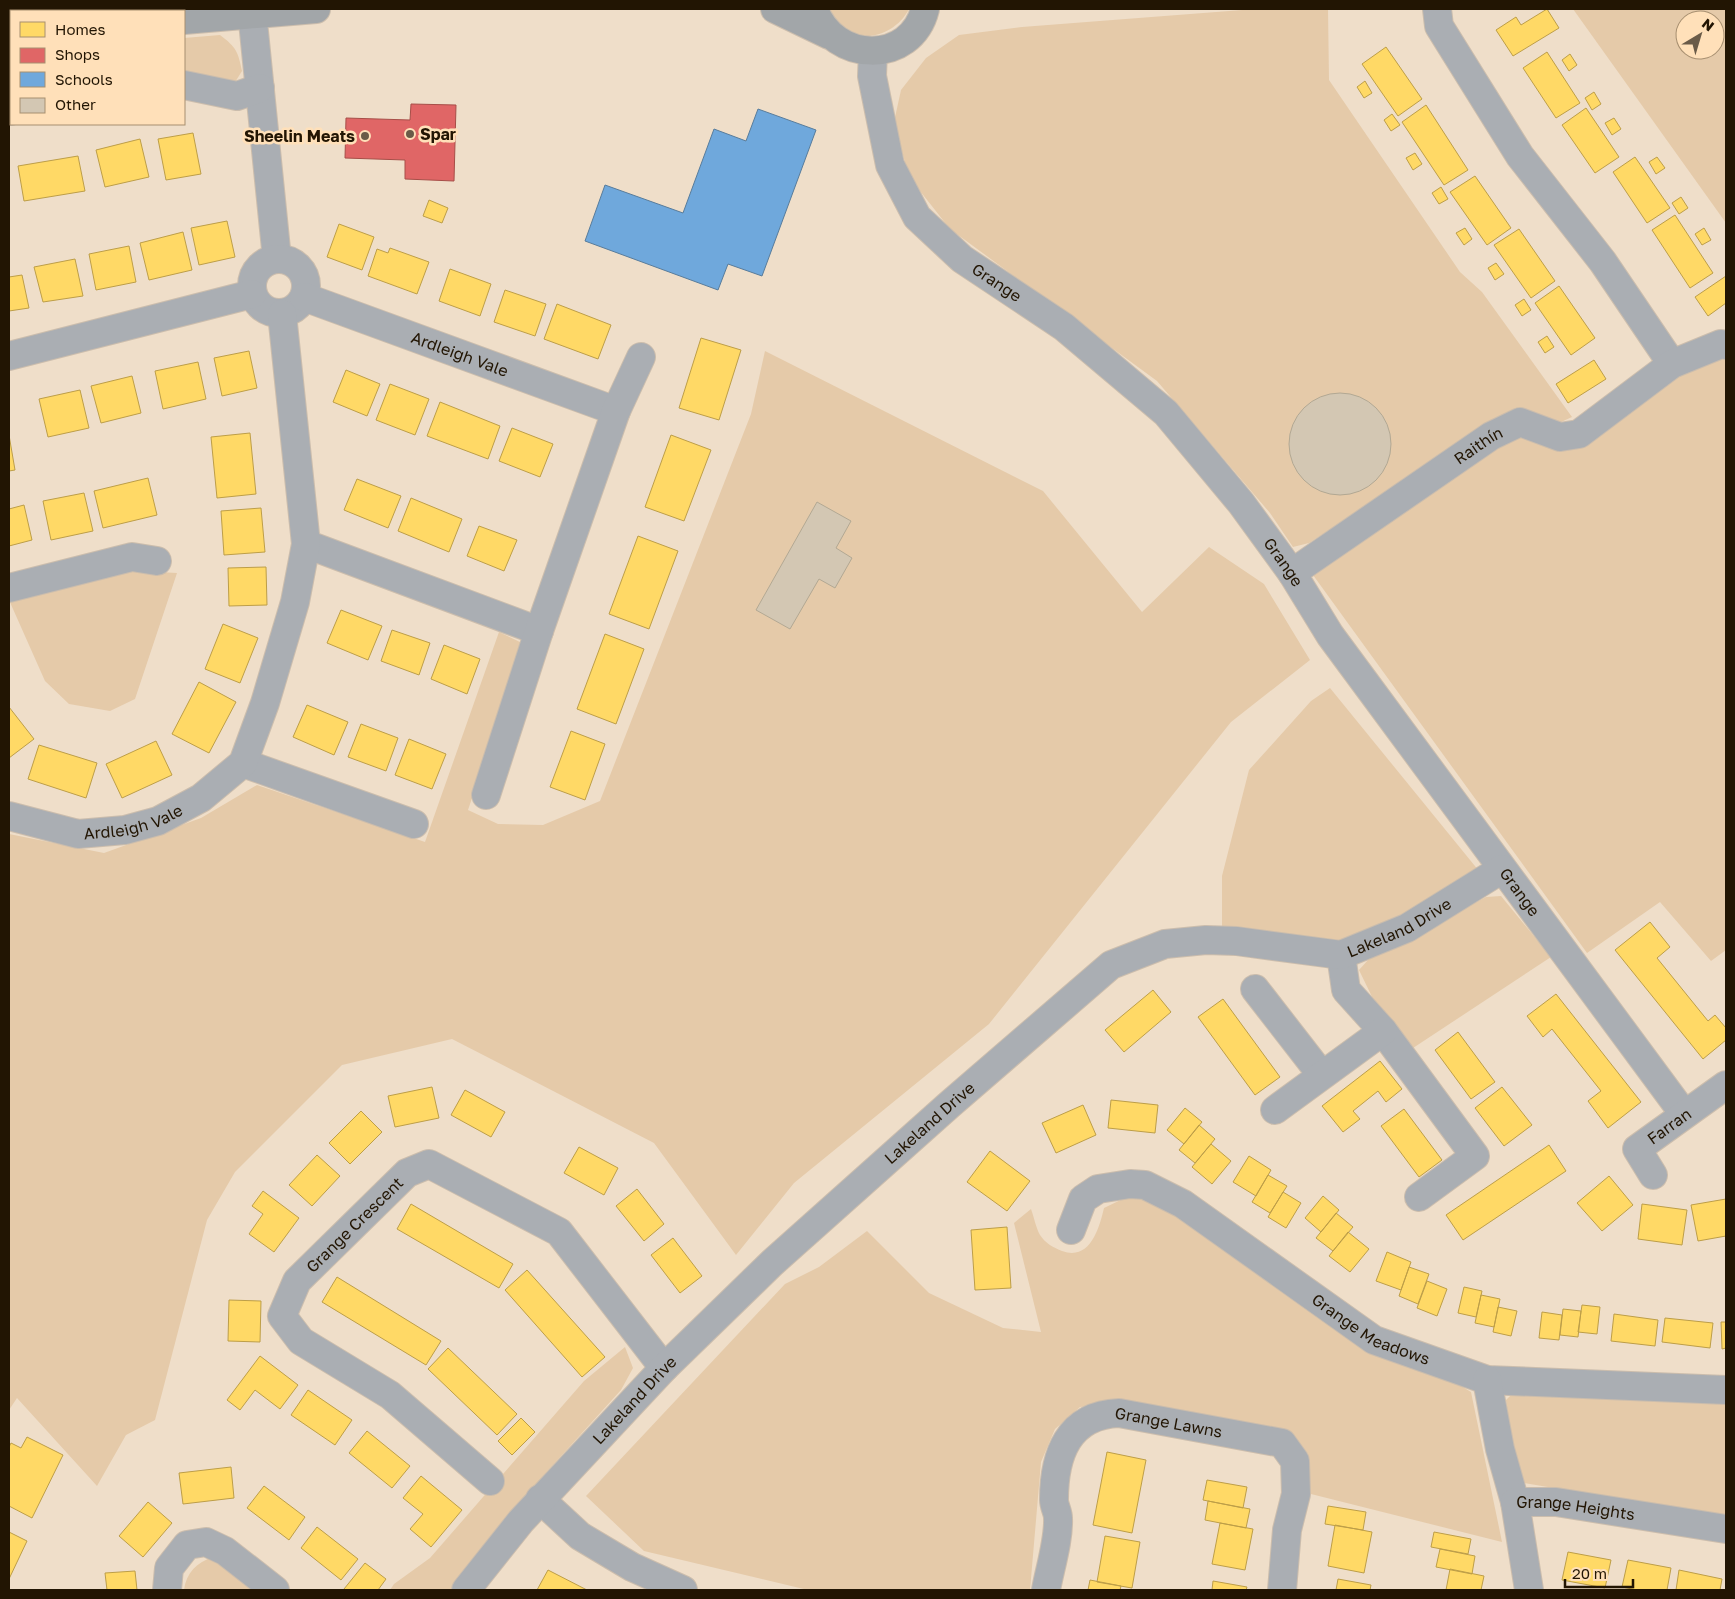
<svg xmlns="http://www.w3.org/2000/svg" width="1735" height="1599" font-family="'Golos Text',sans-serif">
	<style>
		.green { fill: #e5caa9; fill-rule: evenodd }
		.homes { fill: #ffd966; stroke: #bd9e48 }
		.shops { fill: #e06666; stroke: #a74e48 }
		.schools { fill: #6fa8dc; stroke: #587c9b }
		.building { fill: #d3c7b3; stroke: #b2a893 }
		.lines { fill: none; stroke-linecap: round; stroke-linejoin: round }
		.minor-casing { stroke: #cbbdad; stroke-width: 30 }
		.major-casing { stroke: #cbbdad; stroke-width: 30 }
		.minor { stroke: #aaaeb3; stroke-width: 28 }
		.major { stroke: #a2a6a9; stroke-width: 28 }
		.poi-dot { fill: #6a5b48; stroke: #ffe0b9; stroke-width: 2 }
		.labels { text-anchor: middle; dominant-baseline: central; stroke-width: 5; stroke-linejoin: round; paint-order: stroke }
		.poi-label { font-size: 16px; font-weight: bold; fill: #221503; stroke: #ffe0b9; text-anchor: start }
		.street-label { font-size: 16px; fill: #221503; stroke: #ffe0b9 }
	</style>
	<rect width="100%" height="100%" fill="#efdec9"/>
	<!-- green -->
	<path class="green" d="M 9,9 L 192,9 L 175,11 L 11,11 L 11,35 L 9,35 Z
		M 830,9 L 909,9 C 892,42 843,48 830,9 Z
		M 1255,9 L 1328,9 L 1329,80 L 1460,272 L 1482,292 L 1572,417 L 1561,422 L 1523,412 L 1500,419 L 1309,543 L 1293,547 L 1270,513 L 1157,381 L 950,229 L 909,177 L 894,122 L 901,90 L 926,58 L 959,35 L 1022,27 Z
		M 1573,9 L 1726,9 L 1726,223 ZM 1685,20 L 1715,20 L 1715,50 L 1685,50 Z
		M 220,35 C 236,47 238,51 242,71 L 232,87 L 184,76 L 184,38 Z
		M 765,351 L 1043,491 L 1142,612 L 1209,547 L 1264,584 L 1310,660 L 1231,722 L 989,1024 L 794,1183 L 736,1255 L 654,1143 L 452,1039 L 342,1065 L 235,1172 L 207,1220 L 155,1420 L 126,1435 L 97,1486 L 17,1398 L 9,1410 L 9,834 L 104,853 L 201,818 L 257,785 L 425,842 L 499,632 L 524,644 L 468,810 L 498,824 L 543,825 L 600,801 L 751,414 Z
		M 1726,359 L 1726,950 L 1711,961 L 1660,902 L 1587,953 L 1313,575 L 1516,434 L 1573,447 L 1599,436 L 1689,368 L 1709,361 Z
		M 123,570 L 177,573 L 135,699 L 110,711 L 69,704 L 45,681 L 9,600 Z
		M 1330,688 L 1479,871 L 1361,949 L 1222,940 L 1222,876 L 1249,770 L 1311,701 Z
		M 1501,896 L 1551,957 L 1410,1050 L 1375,1003 L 1359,970 L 1368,960 L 1486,897 Z
		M 1131,1195 L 1153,1198 L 1471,1392 L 1502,1542 L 1307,1493 L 1308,1454 L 1292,1433 L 1119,1403 L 1080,1407 L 1055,1429 L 1041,1462 L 1030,1590 L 808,1590 L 644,1551 L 586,1496 L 785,1284 L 819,1267 L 867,1231 L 929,1293 L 1003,1328 L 1041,1332 L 1014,1223 L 1031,1209 C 1034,1217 1036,1228 1040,1235 C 1045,1243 1054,1248 1062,1251 C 1090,1261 1099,1229 1104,1208 Z
		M 625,1347 L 633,1368 L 621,1390 L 542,1477 L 450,1590 L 390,1590 L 394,1584 L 430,1558 L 584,1381 Z
		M 1516,1390 L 1726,1401 L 1726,1517 L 1524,1483 L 1516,1473 L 1506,1400 Z
		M 213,1557 L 259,1590 L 184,1590 C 186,1573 197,1562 213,1557 Z"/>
	<!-- homes -->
	<path class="homes" d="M 1547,9 L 1559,28 L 1513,56 L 1496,30 L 1516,17 L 1521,25 Z
		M 1386,47 L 1422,99 L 1398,116 L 1362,64 Z
		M 1547,52 L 1580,103 L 1556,118 L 1523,68 Z
		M 1570,54 L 1577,65 L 1569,71 L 1562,60 Z
		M 1365,81 L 1372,93 L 1364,98 L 1357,87 Z
		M 1594,92 L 1601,104 L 1592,110 L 1585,98 Z
		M 1426,105 L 1468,170 L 1444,185 L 1402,122 Z
		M 1586,108 L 1619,157 L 1595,173 L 1562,125 Z
		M 1392,114 L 1400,125 L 1391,131 L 1384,120 Z
		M 1614,118 L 1621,129 L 1612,135 L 1605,123 Z
		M 193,133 L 201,174 L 166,180 L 158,139 Z
		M 140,139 L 149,177 L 105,187 L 96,150 Z
		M 1415,153 L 1422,164 L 1413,170 L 1406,158 Z
		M 78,156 L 85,191 L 24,201 L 18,166 Z
		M 1635,157 L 1670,208 L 1647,223 L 1613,172 Z
		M 1657,157 L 1665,168 L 1656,174 L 1649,162 Z
		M 1475,176 L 1511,228 L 1487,245 L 1450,192 Z
		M 1441,187 L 1448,199 L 1439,204 L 1432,193 Z
		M 1681,197 L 1688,208 L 1679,214 L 1672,203 Z
		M 429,200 L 448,208 L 442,223 L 423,216 Z
		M 1675,215 L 1713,273 L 1690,288 L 1652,230 Z
		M 227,221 L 235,257 L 199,265 L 191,228 Z
		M 339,224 L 374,237 L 362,270 L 327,257 Z
		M 1465,228 L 1472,239 L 1464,245 L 1456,233 Z
		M 1704,228 L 1711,240 L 1702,245 L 1695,234 Z
		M 1519,229 L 1555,281 L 1531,298 L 1494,245 Z
		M 183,232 L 192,270 L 149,280 L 140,243 Z
		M 129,246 L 136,282 L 96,290 L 89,254 Z
		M 390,248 L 429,262 L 417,294 L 368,276 L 377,249 L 388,253 Z
		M 75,259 L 83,296 L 43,302 L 34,267 Z
		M 1496,263 L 1504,274 L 1495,280 L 1488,268 Z
		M 450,269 L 491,284 L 480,316 L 439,301 Z
		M 22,275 L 29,308 L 9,311 L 9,277 Z
		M 1726,276 L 1726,303 L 1708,316 L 1695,297 Z
		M 1559,286 L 1595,338 L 1571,355 L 1535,303 Z
		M 505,290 L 546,304 L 535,336 L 494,322 Z
		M 1524,299 L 1531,310 L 1522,316 L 1515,305 Z
		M 557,304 L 611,325 L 598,359 L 544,339 Z
		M 1547,336 L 1554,347 L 1545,353 L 1538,342 Z
		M 701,338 L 741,350 L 719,420 L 679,408 Z
		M 249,351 L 257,388 L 222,396 L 214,358 Z
		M 1594,360 L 1606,379 L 1568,403 L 1556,384 Z
		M 198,362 L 206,399 L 163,409 L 155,371 Z
		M 346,370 L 380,384 L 367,416 L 333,402 Z
		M 132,376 L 141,413 L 101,423 L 91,386 Z
		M 390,384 L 429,399 L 415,435 L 376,420 Z
		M 80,390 L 89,428 L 48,437 L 39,399 Z
		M 440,402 L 500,426 L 488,459 L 427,436 Z
		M 512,428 L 553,444 L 540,477 L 499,461 Z
		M 250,433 L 256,494 L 217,498 L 211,437 Z
		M 9,435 L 15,470 L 9,471 Z
		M 671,435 L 711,450 L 684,521 L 645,507 Z
		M 148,478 L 157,515 L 103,528 L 94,491 Z
		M 357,479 L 401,496 L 388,528 L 344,510 Z
		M 84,493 L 93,531 L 51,540 L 43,501 Z
		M 411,498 L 462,519 L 449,552 L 398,531 Z
		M 24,505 L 32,540 L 9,546 L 9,509 Z
		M 261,508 L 265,552 L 224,555 L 221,511 Z
		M 479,526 L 517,540 L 504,571 L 467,556 Z
		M 638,536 L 678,551 L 649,629 L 609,614 Z
		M 266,567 L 267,605 L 229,606 L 228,568 Z
		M 341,610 L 382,626 L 368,660 L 327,643 Z
		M 223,624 L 258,638 L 240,683 L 205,669 Z
		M 392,630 L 430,643 L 419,675 L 381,661 Z
		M 605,634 L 644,649 L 616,724 L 577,709 Z
		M 444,645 L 480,659 L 467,694 L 431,679 Z
		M 199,682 L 236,702 L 209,753 L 172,734 Z
		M 307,705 L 348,722 L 334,755 L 293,737 Z
		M 9,707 L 34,739 L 9,758 Z
		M 361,724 L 398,738 L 386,771 L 348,757 Z
		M 571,731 L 605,744 L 585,800 L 550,787 Z
		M 409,739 L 446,754 L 432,789 L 395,775 Z
		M 156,741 L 172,775 L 122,798 L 106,764 Z
		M 39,745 L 97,763 L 86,798 L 28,779 Z
		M 1650,922 L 1670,947 L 1657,958 L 1708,1021 L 1715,1015 L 1726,1028 L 1726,1040 L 1703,1059 L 1615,950 Z
		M 1153,990 L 1171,1012 L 1124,1052 L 1105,1030 Z
		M 1556,994 L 1641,1102 L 1608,1128 L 1588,1101 L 1601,1091 L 1552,1029 L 1543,1037 L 1527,1016 Z
		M 1223,999 L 1280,1077 L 1255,1095 L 1198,1017 Z
		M 1458,1032 L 1495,1082 L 1471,1099 L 1435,1050 Z
		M 1380,1061 L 1402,1089 L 1386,1102 L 1378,1091 L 1353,1111 L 1360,1119 L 1343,1132 L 1322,1106 Z
		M 432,1087 L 439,1118 L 395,1127 L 388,1096 Z
		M 1502,1087 L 1532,1125 L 1504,1146 L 1475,1108 Z
		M 465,1090 L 505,1112 L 491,1137 L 451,1115 Z
		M 1111,1100 L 1158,1105 L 1155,1133 L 1108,1128 Z
		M 1083,1105 L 1096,1135 L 1056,1153 L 1042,1123 Z
		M 1185,1108 L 1202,1122 L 1184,1144 L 1167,1130 Z
		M 1404,1109 L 1442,1160 L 1419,1177 L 1381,1126 Z
		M 361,1111 L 382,1132 L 350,1164 L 329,1143 Z
		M 1199,1125 L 1215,1139 L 1195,1163 L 1179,1150 Z
		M 1211,1144 L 1231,1161 L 1212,1184 L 1192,1167 Z
		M 1549,1145 L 1566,1171 L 1463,1240 L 1446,1215 Z
		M 579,1147 L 618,1168 L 604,1195 L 564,1173 Z
		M 990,1151 L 1030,1181 L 1007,1211 L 967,1182 Z
		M 317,1155 L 340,1176 L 312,1206 L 289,1185 Z
		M 1249,1156 L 1271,1170 L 1256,1196 L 1233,1182 Z
		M 1268,1175 L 1287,1186 L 1270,1213 L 1252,1202 Z
		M 1609,1176 L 1633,1205 L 1602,1231 L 1577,1203 Z
		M 637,1189 L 664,1224 L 644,1241 L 616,1206 Z
		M 263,1191 L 299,1218 L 274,1252 L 249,1234 L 263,1214 L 252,1206 Z
		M 1283,1192 L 1301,1203 L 1286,1228 L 1268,1217 Z
		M 1323,1196 L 1339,1210 L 1321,1232 L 1305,1218 Z
		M 1726,1199 L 1726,1236 L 1698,1241 L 1691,1205 Z
		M 411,1204 L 513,1264 L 499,1288 L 397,1229 Z
		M 1642,1204 L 1687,1210 L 1682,1245 L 1638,1239 Z
		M 1336,1213 L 1353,1227 L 1333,1251 L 1316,1238 Z
		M 1007,1227 L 1011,1288 L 975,1290 L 971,1230 Z
		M 1348,1232 L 1369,1249 L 1350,1272 L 1329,1256 Z
		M 673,1238 L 702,1276 L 680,1293 L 651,1255 Z
		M 1387,1252 L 1411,1262 L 1401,1290 L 1376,1281 Z
		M 1409,1267 L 1429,1274 L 1418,1304 L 1399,1296 Z
		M 527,1270 L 605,1357 L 582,1377 L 505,1290 Z
		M 337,1277 L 441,1341 L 426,1365 L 322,1302 Z
		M 1427,1281 L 1447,1289 L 1437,1316 L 1417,1308 Z
		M 1464,1287 L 1482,1291 L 1476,1317 L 1458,1313 Z
		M 1481,1295 L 1500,1299 L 1494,1327 L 1475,1323 Z
		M 229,1300 L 261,1301 L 260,1342 L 228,1341 Z
		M 1582,1305 L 1600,1307 L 1597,1334 L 1578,1332 Z
		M 1498,1307 L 1517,1311 L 1511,1336 L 1493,1332 Z
		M 1563,1309 L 1581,1311 L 1578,1337 L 1560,1335 Z
		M 1542,1312 L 1562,1315 L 1559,1340 L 1539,1338 Z
		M 1614,1314 L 1658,1320 L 1655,1346 L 1611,1341 Z
		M 1665,1318 L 1713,1323 L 1710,1348 L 1662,1342 Z
		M 1721,1322 L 1726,1322 L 1726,1348 L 1722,1349 Z
		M 448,1348 L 517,1414 L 497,1435 L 428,1369 Z
		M 260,1356 L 298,1385 L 280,1409 L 255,1390 L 240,1410 L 227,1400 Z
		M 308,1390 L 352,1420 L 335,1445 L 291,1415 Z
		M 521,1418 L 535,1432 L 512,1455 L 498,1441 Z
		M 367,1431 L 410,1466 L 392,1488 L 349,1453 Z
		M 27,1437 L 63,1455 L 32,1518 L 9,1506 L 9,1447 L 11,1443 L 21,1448 Z
		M 1107,1452 L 1146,1460 L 1132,1533 L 1093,1525 Z
		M 231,1467 L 234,1498 L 183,1504 L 179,1473 Z
		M 421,1476 L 462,1510 L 431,1547 L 410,1529 L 423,1514 L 403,1498 Z
		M 1207,1480 L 1247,1487 L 1243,1508 L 1203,1500 Z
		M 264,1486 L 305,1517 L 289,1540 L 247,1508 Z
		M 1208,1501 L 1250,1509 L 1246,1528 L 1205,1520 Z
		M 148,1502 L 172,1523 L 143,1557 L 119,1536 Z
		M 1328,1506 L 1366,1512 L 1363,1530 L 1325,1524 Z
		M 1220,1523 L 1253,1529 L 1245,1570 L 1212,1564 Z
		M 1335,1525 L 1372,1532 L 1364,1573 L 1328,1566 Z
		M 317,1527 L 358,1559 L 341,1580 L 301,1548 Z
		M 9,1532 L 27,1541 L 9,1579 Z
		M 1434,1532 L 1471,1539 L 1468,1554 L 1431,1547 Z
		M 1105,1536 L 1140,1542 L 1132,1588 L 1097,1582 Z
		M 1440,1549 L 1475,1556 L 1472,1574 L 1436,1567 Z
		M 1568,1552 L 1611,1560 L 1605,1588 L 1562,1580 Z
		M 1628,1560 L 1671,1568 L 1667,1590 L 1637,1590 L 1622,1587 Z
		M 365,1563 L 386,1579 L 378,1590 L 346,1590 L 344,1589 Z
		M 1450,1569 L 1484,1576 L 1481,1590 L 1446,1590 Z
		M 548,1570 L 587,1590 L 537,1590 Z
		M 1679,1570 L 1722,1579 L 1720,1590 L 1676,1590 Z
		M 135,1571 L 137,1590 L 107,1590 L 105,1573 Z
		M 1338,1579 L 1371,1585 L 1370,1590 L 1336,1590 Z
		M 1090,1580 L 1121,1586 L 1120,1590 L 1088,1590 Z
		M 1213,1581 L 1247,1587 L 1246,1590 L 1212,1590 Z"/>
	<!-- shops -->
	<path class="shops" d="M 411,104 L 456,105 L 454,181 L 405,179 L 405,160 L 345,158 L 346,118 L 410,120 Z"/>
	<!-- schools -->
	<path class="schools" d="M 758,109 L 816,130 L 762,276 L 728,264 L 718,290 L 585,241 L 605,185 L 683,213 L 714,129 L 746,141 Z"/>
	<!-- building -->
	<path class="building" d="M1289 444a51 51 0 1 1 102 0a51 51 0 1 1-102 0Z
		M 817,502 L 851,521 L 836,548 L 852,558 L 835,588 L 819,579 L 790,629 L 756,610 Z"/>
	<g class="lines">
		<defs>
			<g id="minor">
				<path d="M 1437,9 L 1439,26 L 1520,156 L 1603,262 L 1672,364"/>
				<path d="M 252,12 L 277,259"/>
				<path id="s1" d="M 873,51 L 872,76 L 890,165 L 917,217 L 962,259 L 1064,327 L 1166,413 L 1241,503 L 1292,573 L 1330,635 L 1684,1114"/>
				<path d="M 184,85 L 237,96 L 260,88"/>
				<path d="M 9,111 L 11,111"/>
				<circle cx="279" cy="286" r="27"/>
				<path id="s2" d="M 304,297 L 616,411"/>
				<path d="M 9,356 L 252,294"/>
				<path d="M 306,544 L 539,631"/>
				<path id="s3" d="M 1292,573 L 1491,436 L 1520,422 L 1560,437 L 1579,434 L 1672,364 L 1721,344 L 1726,345"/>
				<path d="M 9,588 L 132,557 L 157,561"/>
				<path d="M 243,763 L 414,824"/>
				<path d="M 486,795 L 539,631 L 616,411 L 641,357"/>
				<path id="s4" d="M 9,816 L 78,834 L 125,830 L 158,821 L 201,798 L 243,763 L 265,703 L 295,602 L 306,544 L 282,314"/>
				<path d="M 1341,955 L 1346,990 L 1383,1031 L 1475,1156 L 1419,1197"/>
				<path d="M 1255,989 L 1321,1074"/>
				<path d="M 1275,1110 L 1383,1031"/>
				<path id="s5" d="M 1653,1175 L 1637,1149 L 1726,1085"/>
				<path id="s6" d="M 1071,1230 L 1083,1199 L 1098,1189 L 1130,1184 L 1145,1185 L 1183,1204 L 1374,1340 L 1487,1380 L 1726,1390"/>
				<path d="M 1487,1380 L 1500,1449 L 1515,1502 L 1529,1590"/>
				<path id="s7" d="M 490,1481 L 390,1395 L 301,1341 L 282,1316 L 297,1281 L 407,1173 L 429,1164 L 559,1232 L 664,1368"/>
				<path d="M 540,1499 L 580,1536 L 632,1567 L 683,1590"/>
				<path id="s8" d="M 1515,1502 L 1556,1502 L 1726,1529"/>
				<path d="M 167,1590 L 169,1568 L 187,1545 L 206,1542 L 225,1551 L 275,1590"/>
				<path id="s9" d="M 466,1590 L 521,1521 L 664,1368 L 772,1263 L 949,1105 L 1111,965 L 1165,944 L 1206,940 L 1236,941 L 1341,955 L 1407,928 L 1502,869"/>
				<path id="s10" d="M 1046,1590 C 1050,1568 1059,1540 1058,1518 C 1058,1512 1054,1506 1054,1500 C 1054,1455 1068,1415 1119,1413 L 1282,1443 L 1295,1461 L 1296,1494 L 1287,1530 L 1282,1590"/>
			</g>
			<path id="major" d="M 775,9 L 829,35
				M 814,9 C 834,64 911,65 925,9
				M 184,20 L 316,9
				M 9,48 L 11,48"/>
		</defs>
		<!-- minor casing -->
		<use href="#minor" class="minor-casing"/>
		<!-- major casing -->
		<use href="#major" class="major-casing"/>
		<!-- minor -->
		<use href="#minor" class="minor"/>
		<!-- major -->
		<use href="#major" class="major"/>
	</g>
	<!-- markers -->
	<g class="poi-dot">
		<circle cx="410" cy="134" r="5"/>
		<circle cx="365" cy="136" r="5"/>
	</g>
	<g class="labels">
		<!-- poi labels -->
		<g class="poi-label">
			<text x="420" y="134">Spar</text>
			<text x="355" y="136" text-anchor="end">Sheelin Meats</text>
		</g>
		<!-- street labels -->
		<g class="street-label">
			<text stroke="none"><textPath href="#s1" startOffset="278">Grange</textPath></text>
			<text stroke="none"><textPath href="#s2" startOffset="166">Ardleigh Vale</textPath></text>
			<text stroke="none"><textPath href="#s3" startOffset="226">Raithín</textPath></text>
			<text stroke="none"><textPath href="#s1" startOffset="682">Grange</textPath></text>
			<text stroke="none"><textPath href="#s4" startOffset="128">Ardleigh Vale</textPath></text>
			<text stroke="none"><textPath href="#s1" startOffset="1088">Grange</textPath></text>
			<text stroke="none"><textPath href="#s9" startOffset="1199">Lakeland Drive</textPath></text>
			<text stroke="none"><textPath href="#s9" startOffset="659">Lakeland Drive</textPath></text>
			<text stroke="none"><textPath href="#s5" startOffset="70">Farran</textPath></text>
			<text stroke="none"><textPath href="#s7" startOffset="386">Grange Crescent</textPath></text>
			<text stroke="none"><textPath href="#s6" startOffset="368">Grange Meadows</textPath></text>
			<text stroke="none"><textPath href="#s9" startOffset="254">Lakeland Drive</textPath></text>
			<text stroke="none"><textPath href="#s10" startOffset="265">Grange Lawns</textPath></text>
			<text stroke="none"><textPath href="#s8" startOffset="61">Grange Heights</textPath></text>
		</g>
	</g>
	<!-- border -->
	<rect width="1735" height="1599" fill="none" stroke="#221503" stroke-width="20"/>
	<!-- legend -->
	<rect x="10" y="10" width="175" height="115" fill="#ffe0b9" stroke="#a78f70"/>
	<rect x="20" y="22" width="25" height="15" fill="#ffd966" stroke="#a78f70"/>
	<text x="55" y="35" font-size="15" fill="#221503">Homes</text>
	<rect x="20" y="48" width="25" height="15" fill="#e06666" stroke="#a78f70"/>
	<text x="55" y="60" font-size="15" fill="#221503">Shops</text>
	<rect x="20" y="72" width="25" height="15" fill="#6fa8dc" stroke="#a78f70"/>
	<text x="55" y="85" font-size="15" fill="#221503">Schools</text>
	<rect x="20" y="98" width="25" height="15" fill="#d3c7b3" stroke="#a78f70"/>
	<text x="55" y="110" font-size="15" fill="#221503">Other</text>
	<!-- north arrow -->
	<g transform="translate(1700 35) rotate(38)"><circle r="24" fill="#ffe0b9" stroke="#a78f70"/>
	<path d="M0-4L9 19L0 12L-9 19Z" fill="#6a5b48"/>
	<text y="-8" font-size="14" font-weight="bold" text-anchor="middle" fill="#221503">N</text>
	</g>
	<!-- scale -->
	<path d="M1565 1579v8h68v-8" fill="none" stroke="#221503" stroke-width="2.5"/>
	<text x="1572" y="1579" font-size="15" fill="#221503" stroke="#ffe0b9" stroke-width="4" paint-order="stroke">20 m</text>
</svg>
